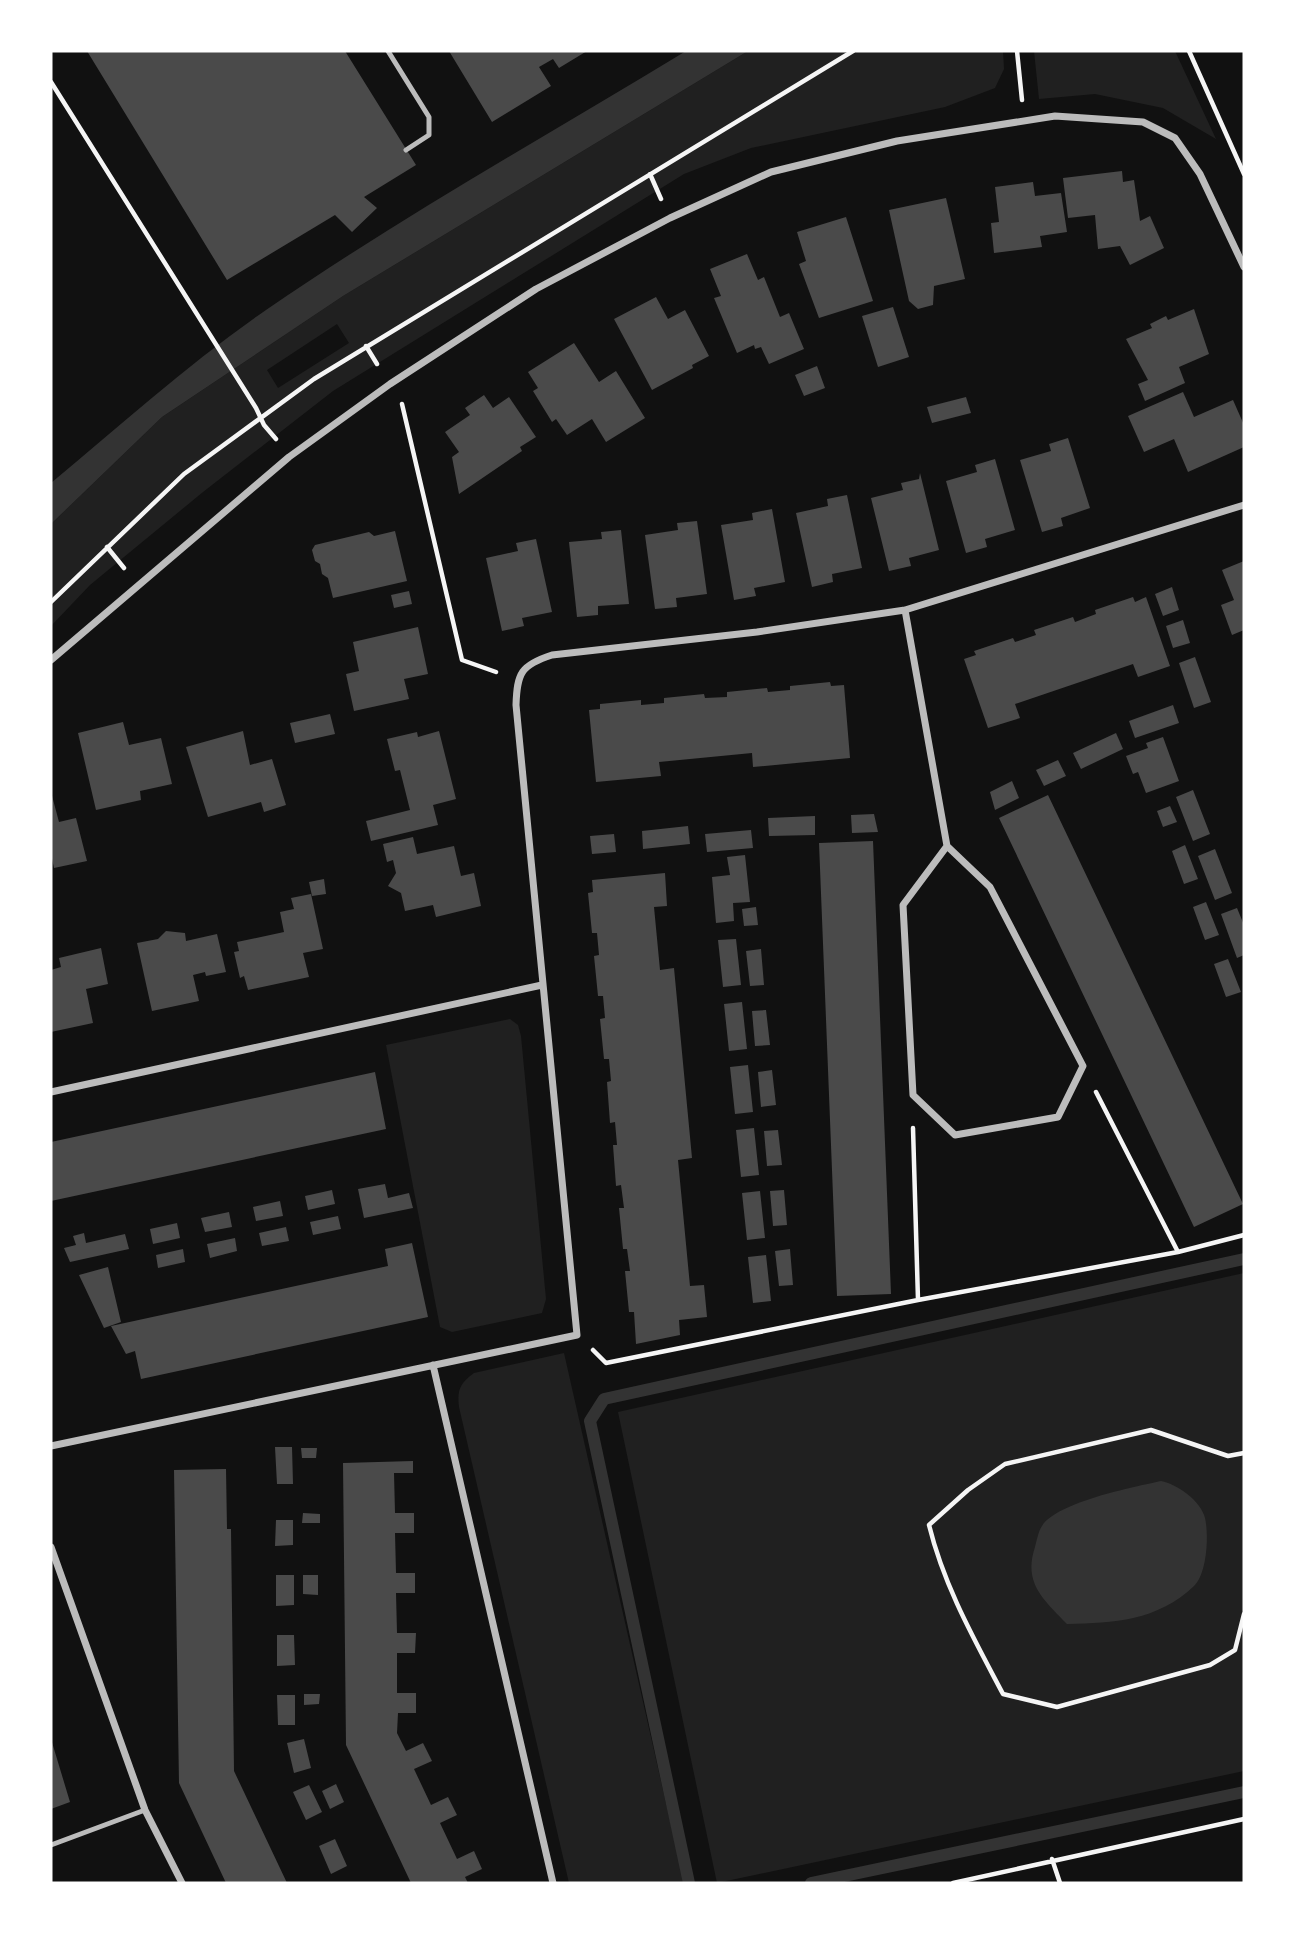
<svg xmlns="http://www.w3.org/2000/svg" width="1295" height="1934" font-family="'PT Serif',serif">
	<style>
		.green { fill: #202020; fill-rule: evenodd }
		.water { fill: #333 }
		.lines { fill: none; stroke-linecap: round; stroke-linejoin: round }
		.stream { stroke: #333; stroke-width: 12 }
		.building { fill: #4a4a4a }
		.path { stroke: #f5f5f5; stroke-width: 4.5 }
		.service { stroke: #bcbcbc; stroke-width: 5 }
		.minor { stroke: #bcbcbc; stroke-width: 7 }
	</style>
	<rect width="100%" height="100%" fill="#111"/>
	<!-- green -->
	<path class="green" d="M 748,51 L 1003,51 L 1004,69 L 995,88 L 945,107 L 751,148 L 684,174 L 333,391 L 203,492 L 90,585 L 51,626 L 51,524 L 162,417 L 343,296 ZM 337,324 L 349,343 L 278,388 L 267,370 Z
		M 1034,51 L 1175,51 L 1216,139 L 1163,108 L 1095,94 L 1039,99 Z
		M 510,1019 L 518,1025 L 521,1036 L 546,1299 L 542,1313 L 452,1332 L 440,1327 L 386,1045 Z
		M 1244,1273 L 1244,1771 L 717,1883 L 618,1412 Z
		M 564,1353 L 684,1883 L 569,1883 L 459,1407 C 457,1390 460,1383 474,1373 Z"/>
	<!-- water -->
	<path class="water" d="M 686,51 L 748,51 L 343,296 L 162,417 L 51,524 L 51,483 C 121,425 190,362 266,310 C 401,217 546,136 686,51 Z
		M 1161,1481 C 1177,1484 1201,1501 1205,1518 C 1209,1535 1207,1574 1194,1586 C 1157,1621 1114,1623 1067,1624 C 1043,1599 1023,1583 1035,1547 C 1037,1540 1038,1532 1042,1526 C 1057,1502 1134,1487 1161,1481 Z"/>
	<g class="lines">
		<!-- stream -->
		<path class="stream" d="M 689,1883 L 590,1421 L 604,1399 L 1244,1259
			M 811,1883 L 1244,1792"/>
	</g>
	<!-- building -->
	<path class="building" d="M 87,51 L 345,51 L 416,165 L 364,197 L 377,208 L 352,232 L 335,215 L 227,280 Z
		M 449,51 L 587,51 L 559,68 L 553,59 L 539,67 L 551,86 L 492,122 Z
		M 1122,171 L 1123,182 L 1134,180 L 1140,221 L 1150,216 L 1164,248 L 1130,265 L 1120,246 L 1098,249 L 1095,215 L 1068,218 L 1063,178 Z
		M 1033,182 L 1035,196 L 1061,193 L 1067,232 L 1040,236 L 1042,247 L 994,253 L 991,223 L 999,222 L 995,187 Z
		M 946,198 L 965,279 L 934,286 L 933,305 L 918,309 L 909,301 L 889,210 Z
		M 846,217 L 873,301 L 819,318 L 799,264 L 806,261 L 797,232 Z
		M 747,254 L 758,280 L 764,277 L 780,317 L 789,313 L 804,349 L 769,364 L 761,347 L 755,349 L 754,345 L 737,353 L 714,298 L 721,296 L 710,269 Z
		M 656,297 L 668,319 L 685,310 L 709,356 L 692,365 L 693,368 L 652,390 L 614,319 Z
		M 893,307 L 909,357 L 878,367 L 862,316 Z
		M 1194,309 L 1209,354 L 1179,367 L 1185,383 L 1145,401 L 1138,384 L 1148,380 L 1126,339 L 1152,328 L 1150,324 L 1166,316 L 1168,320 Z
		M 574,343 L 599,382 L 616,371 L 645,418 L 606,442 L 592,419 L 567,435 L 556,419 L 552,422 L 533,391 L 538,388 L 528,372 Z
		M 817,366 L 825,388 L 804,396 L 795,375 Z
		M 1183,392 L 1194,417 L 1233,400 L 1244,425 L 1244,447 L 1188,472 L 1174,439 L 1144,452 L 1128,416 Z
		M 484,395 L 493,408 L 509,397 L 536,437 L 520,447 L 522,451 L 459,494 L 452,457 L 459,452 L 445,432 L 470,415 L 465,408 Z
		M 966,397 L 971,413 L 932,423 L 927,407 Z
		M 1068,438 L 1090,508 L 1061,518 L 1063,526 L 1042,532 L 1020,460 L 1051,451 L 1049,444 Z
		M 995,459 L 1015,530 L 985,539 L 987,547 L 966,553 L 946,481 L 977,472 L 975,465 Z
		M 920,473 L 939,550 L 909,558 L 911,566 L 889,571 L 871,498 L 903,490 L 901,483 L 919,479 Z
		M 847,495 L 862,568 L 832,574 L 833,582 L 812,587 L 796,513 L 828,506 L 827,499 Z
		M 772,509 L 785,582 L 754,588 L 756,596 L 734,600 L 721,525 L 753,520 L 752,513 Z
		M 697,521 L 707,594 L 676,598 L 677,607 L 655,609 L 645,535 L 678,530 L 677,523 Z
		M 621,530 L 629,604 L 598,606 L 598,615 L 577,617 L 569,542 L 602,539 L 601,532 Z
		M 395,531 L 407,581 L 333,598 L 328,578 L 322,574 L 320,564 L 315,561 L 312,550 L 315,545 L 369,532 L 374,536 Z
		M 536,539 L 552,612 L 522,618 L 524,626 L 502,631 L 486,558 L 518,551 L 516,543 Z
		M 1244,561 L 1244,630 L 1232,635 L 1221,605 L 1234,600 L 1222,570 Z
		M 1172,587 L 1179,610 L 1163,616 L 1155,594 Z
		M 409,591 L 412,604 L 394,608 L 391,595 Z
		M 1133,597 L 1135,602 L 1146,597 L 1170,666 L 1138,677 L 1133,664 L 1015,704 L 1020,718 L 988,728 L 964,659 L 976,655 L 974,651 L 1013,638 L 1015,642 L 1036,635 L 1034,630 L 1073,617 L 1075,622 L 1096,614 L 1095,610 Z
		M 1183,620 L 1190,643 L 1173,648 L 1166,626 Z
		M 418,627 L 428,674 L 404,679 L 409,699 L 354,711 L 346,674 L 359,671 L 353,642 Z
		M 1195,657 L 1211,702 L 1194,708 L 1179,663 Z
		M 830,682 L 831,686 L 844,685 L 850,758 L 753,767 L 752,753 L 659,762 L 661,776 L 596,782 L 589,710 L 600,709 L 600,704 L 641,700 L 641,705 L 664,703 L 664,698 L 704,694 L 705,698 L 727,697 L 727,692 L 767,688 L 768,692 L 790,690 L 790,686 Z
		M 1173,705 L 1179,723 L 1135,738 L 1129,721 Z
		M 330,714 L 335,734 L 295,743 L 290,723 Z
		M 123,722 L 129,745 L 161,738 L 172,784 L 140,791 L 141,800 L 96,810 L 78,733 Z
		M 243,731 L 250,765 L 272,759 L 286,805 L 264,812 L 261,802 L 208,817 L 186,747 Z
		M 439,731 L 456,799 L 433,805 L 438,825 L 371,841 L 366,821 L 410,810 L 400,770 L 395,771 L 387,739 L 417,732 L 418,737 Z
		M 1116,733 L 1123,749 L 1081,769 L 1073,753 Z
		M 1163,737 L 1179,781 L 1146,793 L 1138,772 L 1133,774 L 1126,756 L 1148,748 L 1146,743 Z
		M 1058,760 L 1066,776 L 1044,786 L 1036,770 Z
		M 1012,781 L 1019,798 L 995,810 L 990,792 Z
		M 1193,790 L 1210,834 L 1193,841 L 1176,797 Z
		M 51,792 L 59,822 L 76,818 L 87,861 L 54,868 L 51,854 Z
		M 1048,795 L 1243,1204 L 1194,1227 L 999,818 Z
		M 1170,806 L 1177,822 L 1163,827 L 1157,811 Z
		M 874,814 L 878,832 L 852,833 L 851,815 Z
		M 815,816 L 815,835 L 769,836 L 768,818 Z
		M 688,826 L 690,844 L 643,849 L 642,831 Z
		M 751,830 L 753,848 L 707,852 L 705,834 Z
		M 614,834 L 616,852 L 592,854 L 590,836 Z
		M 413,837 L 417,854 L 454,846 L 461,876 L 474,873 L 481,906 L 436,917 L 433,905 L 405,911 L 401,893 L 388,886 L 396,873 L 393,860 L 387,862 L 383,844 Z
		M 873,841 L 891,1294 L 837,1296 L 819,843 Z
		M 1185,845 L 1198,879 L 1184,884 L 1172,851 Z
		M 1215,849 L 1232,893 L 1215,900 L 1198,856 Z
		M 745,855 L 750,902 L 733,903 L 734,921 L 716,923 L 712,877 L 730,875 L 727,857 Z
		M 665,873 L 667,906 L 654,907 L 660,970 L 674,968 L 692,1158 L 678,1160 L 690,1286 L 704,1285 L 707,1317 L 679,1320 L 680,1335 L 636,1344 L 634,1312 L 629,1312 L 625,1271 L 630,1271 L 627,1249 L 623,1249 L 619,1208 L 624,1208 L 621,1185 L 616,1186 L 613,1145 L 617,1145 L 615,1122 L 610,1123 L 607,1082 L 611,1081 L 609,1059 L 604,1059 L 600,1019 L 605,1018 L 603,996 L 598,996 L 594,956 L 599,955 L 597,933 L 592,933 L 588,893 L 593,892 L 592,880 Z
		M 324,879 L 326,894 L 312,896 L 309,882 Z
		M 311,894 L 323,949 L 303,953 L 309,977 L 248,990 L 244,976 L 240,978 L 234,952 L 239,951 L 237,942 L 284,932 L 280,912 L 294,909 L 291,898 Z
		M 1206,902 L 1219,935 L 1205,940 L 1193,907 Z
		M 756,907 L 758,925 L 744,926 L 742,909 Z
		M 1237,908 L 1244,925 L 1244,955 L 1237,958 L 1221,914 Z
		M 166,931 L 185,933 L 186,941 L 217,934 L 226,972 L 206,976 L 205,972 L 193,975 L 199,1001 L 152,1011 L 137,943 L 158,939 Z
		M 736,939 L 741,985 L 723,987 L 718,940 Z
		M 101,948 L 108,984 L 86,989 L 93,1023 L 51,1032 L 51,970 L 61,967 L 59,958 Z
		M 761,949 L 764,985 L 750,986 L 746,951 Z
		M 1228,959 L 1241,992 L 1226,997 L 1214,964 Z
		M 742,1002 L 747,1049 L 729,1051 L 724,1004 Z
		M 766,1010 L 770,1045 L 755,1046 L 752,1011 Z
		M 748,1065 L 753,1112 L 735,1114 L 730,1067 Z
		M 772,1070 L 776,1105 L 761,1107 L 758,1072 Z
		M 375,1072 L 386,1129 L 51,1201 L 51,1142 Z
		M 754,1128 L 759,1175 L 741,1177 L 736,1130 Z
		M 778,1130 L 782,1165 L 767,1166 L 764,1131 Z
		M 385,1184 L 388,1198 L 409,1193 L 413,1208 L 364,1218 L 358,1189 Z
		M 332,1190 L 335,1204 L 308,1210 L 305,1196 Z
		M 784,1190 L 787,1225 L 773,1226 L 770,1191 Z
		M 760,1191 L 765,1238 L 747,1240 L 742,1193 Z
		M 280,1201 L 283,1216 L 256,1221 L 253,1207 Z
		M 229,1212 L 232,1227 L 205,1232 L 201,1218 Z
		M 338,1216 L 341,1229 L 313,1235 L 310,1222 Z
		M 177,1223 L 180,1238 L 153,1244 L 150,1229 Z
		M 286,1227 L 289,1241 L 262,1246 L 259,1233 Z
		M 84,1233 L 86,1243 L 125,1234 L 129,1249 L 70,1262 L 64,1248 L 76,1245 L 73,1236 Z
		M 235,1238 L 237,1251 L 210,1258 L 207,1244 Z
		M 412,1243 L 428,1317 L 141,1379 L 135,1351 L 126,1354 L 111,1326 L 388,1266 L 385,1249 Z
		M 183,1249 L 185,1262 L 158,1268 L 156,1255 Z
		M 790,1249 L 793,1285 L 779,1286 L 775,1251 Z
		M 766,1255 L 771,1301 L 753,1303 L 748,1257 Z
		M 108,1267 L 121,1322 L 104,1328 L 79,1275 Z
		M 275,1447 L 292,1447 L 293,1484 L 277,1484 Z
		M 301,1448 L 317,1448 L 316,1458 L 302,1458 Z
		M 413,1461 L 413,1473 L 394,1473 L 395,1513 L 414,1513 L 414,1533 L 395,1533 L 396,1573 L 415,1573 L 415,1593 L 396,1593 L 397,1633 L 416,1633 L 415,1653 L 397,1653 L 397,1693 L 416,1693 L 416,1713 L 398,1713 L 397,1733 L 406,1751 L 423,1743 L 432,1761 L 414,1769 L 431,1805 L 448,1797 L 457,1815 L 440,1823 L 457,1859 L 474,1851 L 482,1869 L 465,1877 L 468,1883 L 411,1883 L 346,1745 L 343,1463 Z
		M 226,1469 L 227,1529 L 231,1529 L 234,1771 L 287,1883 L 226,1883 L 179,1783 L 174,1470 Z
		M 303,1513 L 320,1514 L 320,1523 L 302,1523 Z
		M 276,1520 L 293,1520 L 293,1545 L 275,1546 Z
		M 276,1575 L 294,1575 L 294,1605 L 276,1606 Z
		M 303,1575 L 318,1575 L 318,1595 L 303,1594 Z
		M 277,1635 L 294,1635 L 295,1665 L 277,1666 Z
		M 304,1694 L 320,1694 L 319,1704 L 304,1705 Z
		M 277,1695 L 295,1695 L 295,1725 L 278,1725 Z
		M 51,1739 L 70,1802 L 51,1809 Z
		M 304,1739 L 311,1768 L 294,1773 L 287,1743 Z
		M 336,1784 L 344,1802 L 330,1809 L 322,1791 Z
		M 309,1785 L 322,1812 L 306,1820 L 293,1792 Z
		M 335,1839 L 347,1866 L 331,1874 L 319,1846 Z"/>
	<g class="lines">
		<!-- path -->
		<path class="path" d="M 1017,51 L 1022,100
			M 1189,51 L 1244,174
			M 51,82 L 256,408 L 264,425 L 276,439
			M 650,174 L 661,199
			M 366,346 L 377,364
			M 402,404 L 462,660 L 496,672
			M 107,547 L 124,568
			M 51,602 L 184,474 L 314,379 L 853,51
			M 1096,1092 L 1178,1252
			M 913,1128 L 918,1300
			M 593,1350 L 606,1363 L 918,1300 L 1178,1252 L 1244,1235
			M 1244,1453 L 1228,1456 L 1151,1430 L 1005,1464 L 968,1490 L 929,1525 C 944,1586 974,1639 1003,1694 L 1057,1707 L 1210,1665 L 1235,1650 L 1244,1614
			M 1052,1859 L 1060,1883
			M 953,1883 L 1244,1819"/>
		<!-- service -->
		<path class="service" d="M 388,51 L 429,117 L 429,135 L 406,150
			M 51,1845 L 145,1810"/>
		<!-- minor -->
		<path class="minor" d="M 905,610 L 947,846 L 990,887 L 1083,1066 L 1058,1117 L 955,1135 L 913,1095 L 903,905 L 947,846
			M 51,660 L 289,457 L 390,384 L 536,289 L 670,218 L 771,172 L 897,141 L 1055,116 L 1143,122 L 1175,138 L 1200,174 L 1244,267
			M 51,1092 L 542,985
			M 433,1365 L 553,1883
			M 51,1446 L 577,1335 L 516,705 C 517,673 521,665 552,655 L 757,632 L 905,610 L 1244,505
			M 51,1547 L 145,1810 L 182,1883"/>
	</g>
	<!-- border -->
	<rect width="1295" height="1934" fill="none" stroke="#ffffff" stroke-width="105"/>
</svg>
